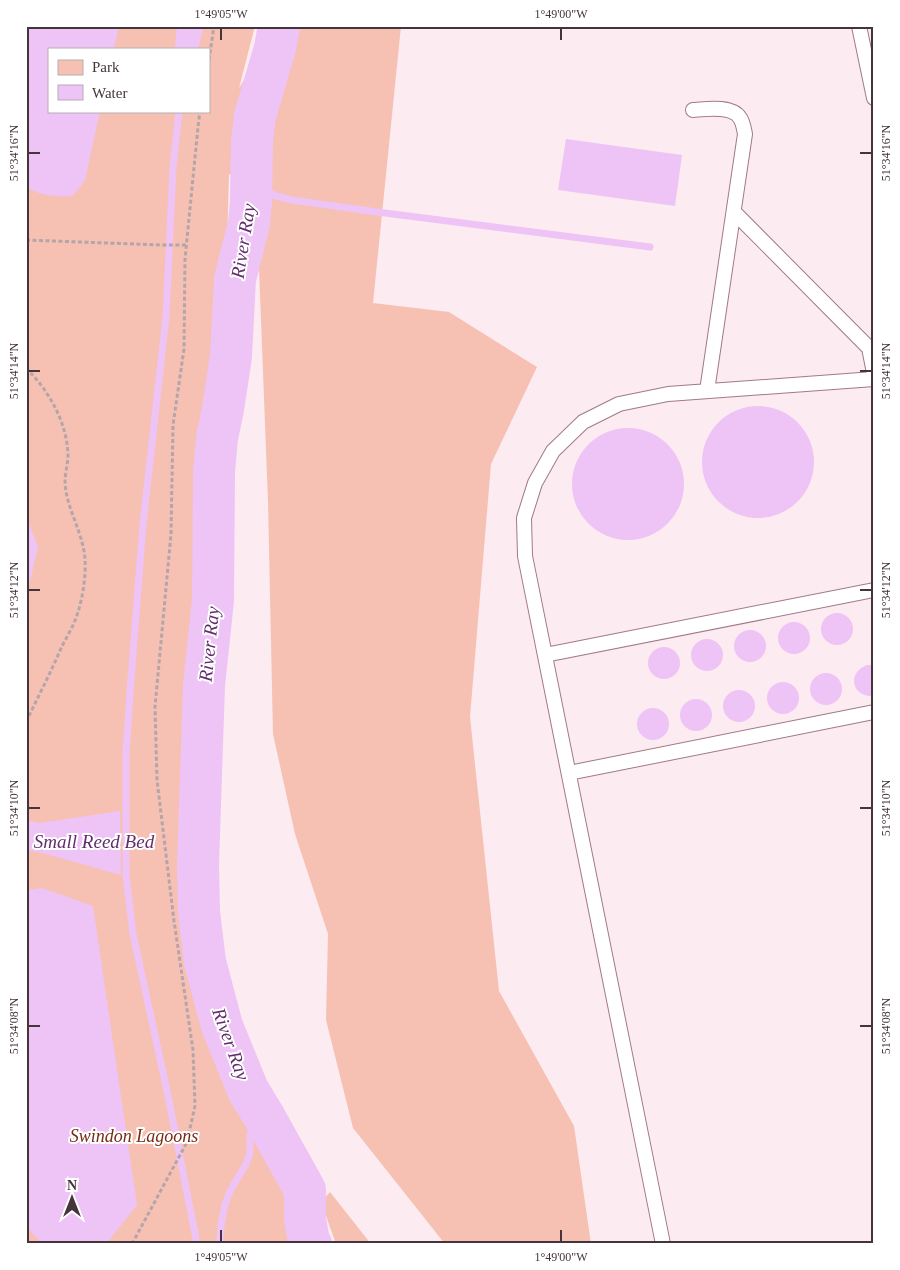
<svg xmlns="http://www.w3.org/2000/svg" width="900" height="1270" font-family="'Times New Roman',serif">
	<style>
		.green { fill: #f6c1b2; fill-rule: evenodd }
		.water { fill: #eec3f6 }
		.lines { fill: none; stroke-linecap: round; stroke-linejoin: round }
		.stream { stroke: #eec3f6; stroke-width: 7 }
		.river { stroke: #eec3f6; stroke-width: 42 }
		.lane-casing { stroke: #a07a86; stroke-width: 16 }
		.path { stroke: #b5a5aa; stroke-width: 3; stroke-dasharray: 4 2.5; stroke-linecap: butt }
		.lane { stroke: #fff; stroke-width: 14 }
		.ticks { fill: none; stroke: #45353a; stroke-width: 2 }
		.labels { text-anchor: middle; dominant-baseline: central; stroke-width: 4; stroke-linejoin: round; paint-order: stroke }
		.park-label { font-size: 18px; font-style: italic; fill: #782a15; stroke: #fff }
		.water-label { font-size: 19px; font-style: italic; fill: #612e6b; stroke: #fff }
		.neatline { fill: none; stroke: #45353a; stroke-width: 2 }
		.ticks-label { font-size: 12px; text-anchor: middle; fill: #45353a }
	</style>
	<rect width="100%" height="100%" fill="#fcebf0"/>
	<!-- green -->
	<path class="green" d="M 26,26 L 255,26 L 239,88 L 278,26 L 401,26 L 373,303 L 449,312 L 537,367 L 491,464 L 470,717 L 499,991 L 574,1126 L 591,1244 L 445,1244 L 353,1128 L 326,1020 L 328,934 L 295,834 L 273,734 L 268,501 L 256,191 L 229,174 L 227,245 L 217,357 L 204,416 L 195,653 L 184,780 L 182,891 L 192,943 L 222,1068 L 242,1115 L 261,1132 L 299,1191 L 302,1232 L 305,1244 L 26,1244 ZM 49,49 L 209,49 L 209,111 L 49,111 Z
		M 330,1192 L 371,1244 L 338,1244 L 335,1241 L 321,1202 Z"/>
	<!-- water -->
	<path class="water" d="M 26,26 L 119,26 L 114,49 L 49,49 L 49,111 L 100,111 L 85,180 L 73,196 C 56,197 41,196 26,187 Z
		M 177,26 L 204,26 L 198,49 L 175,49 Z
		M 566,139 L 682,155 L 675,206 L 558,190 Z
		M702 462a56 56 0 1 1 112 0a56 56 0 1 1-112 0Z
		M572 484a56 56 0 1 1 112 0a56 56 0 1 1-112 0Z
		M 26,516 L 38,547 L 26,598 Z
		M821 629a16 16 0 1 1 32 0a16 16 0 1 1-32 0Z
		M778 638a16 16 0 1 1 32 0a16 16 0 1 1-32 0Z
		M734 646a16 16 0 1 1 32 0a16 16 0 1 1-32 0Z
		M691 655a16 16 0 1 1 32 0a16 16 0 1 1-32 0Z
		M648 663a16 16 0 1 1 32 0a16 16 0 1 1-32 0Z
		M 867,665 L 874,665 L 874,696 C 852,698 846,673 867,665 Z
		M810 689a16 16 0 1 1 32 0a16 16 0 1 1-32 0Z
		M767 698a16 16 0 1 1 32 0a16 16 0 1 1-32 0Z
		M723 706a16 16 0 1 1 32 0a16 16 0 1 1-32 0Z
		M680 715a16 16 0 1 1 32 0a16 16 0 1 1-32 0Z
		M637 724a16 16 0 1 1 32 0a16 16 0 1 1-32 0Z
		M 120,811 L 121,875 L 42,853 L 26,850 L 26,820 L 39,823 Z
		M 42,888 L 93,906 L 137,1205 L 106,1244 L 42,1244 L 26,1226 L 26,890 Z"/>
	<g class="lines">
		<!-- stream -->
		<path class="stream" d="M 179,111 L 173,167 L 166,317 L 143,524 L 131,679 L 126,752 L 126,876 L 133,934 L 167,1091 L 197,1244
			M 251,174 L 264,190 L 276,196 L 292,200 L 377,212 L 650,247
			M 220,1244 L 221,1226 L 225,1204 L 230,1191 L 246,1164 L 250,1153 L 250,1135 L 253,1128 L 265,1118"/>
		<!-- river -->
		<path class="river" d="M 279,26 L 275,48 L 255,116 L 252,141 L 251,202 L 249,223 L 235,279 L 231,356 L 223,409 L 217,438 L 214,472 L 213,600 L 204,685 L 198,864 L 199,912 L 205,962 L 222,1026 L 248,1090 L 265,1118 L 305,1190 L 305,1219 L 309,1242 L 311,1244"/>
		<defs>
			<path id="lane" d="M 859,26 L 874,98
				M 693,110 C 706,109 732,105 740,118 C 743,122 744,129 745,134 L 707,391
				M 734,212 L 869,348 L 874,373
				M 545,655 L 874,590
				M 569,773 L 874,712
				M 663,1244 L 525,556 L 524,518 L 535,483 L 553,451 L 583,422 L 619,404 L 668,394 L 874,379"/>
		</defs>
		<!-- lane casing -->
		<use href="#lane" class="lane-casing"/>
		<!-- path -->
		<path class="path" d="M 209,60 L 214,26
			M 26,240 L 161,245 L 187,245
			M 26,368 C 49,391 67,422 68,455 C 68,464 65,473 65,482 C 66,508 83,532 85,559 C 86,574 83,597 78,612 C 75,623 68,635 62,646 C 51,672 38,697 26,722
			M 132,1244 L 187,1142 L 195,1106 L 193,1050 L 174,921 L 157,780 L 155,707 L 171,534 L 173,425 L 184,349 L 185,259 L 198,127 L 200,111"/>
		<!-- lane -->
		<use href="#lane" class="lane"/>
	</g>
	<!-- ticks -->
	<path class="ticks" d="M 221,28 L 221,40M 561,28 L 561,40M 28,153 L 40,153M 860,153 L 872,153M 28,371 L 40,371M 860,371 L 872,371M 28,590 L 40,590M 860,590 L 872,590M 28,808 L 40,808M 860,808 L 872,808M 28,1026 L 40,1026M 860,1026 L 872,1026M 221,1230 L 221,1242M 561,1230 L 561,1242"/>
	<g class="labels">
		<!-- park labels -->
		<g class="park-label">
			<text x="134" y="1136">Swindon Lagoons</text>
		</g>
		<!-- water labels -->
		<g class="water-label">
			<text transform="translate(243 241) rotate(-81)">River Ray</text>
			<text transform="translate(209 644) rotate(-84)">River Ray</text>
			<text x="94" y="841">Small Reed Bed</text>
			<text transform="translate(231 1044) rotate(70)">River Ray</text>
		</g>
	</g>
	<!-- border -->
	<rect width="900" height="1270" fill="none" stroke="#ffffff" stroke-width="55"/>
	<!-- legend -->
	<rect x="48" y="48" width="162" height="65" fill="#ffffff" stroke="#b5aeb0"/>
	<rect x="58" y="60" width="25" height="15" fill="#f6c1b2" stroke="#b5aeb0"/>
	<text x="92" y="72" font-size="15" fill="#45353a">Park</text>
	<rect x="58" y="85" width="25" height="15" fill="#eec3f6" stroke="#b5aeb0"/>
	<text x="92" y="98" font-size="15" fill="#45353a">Water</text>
	<!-- north arrow -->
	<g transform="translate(72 1198)" stroke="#ffffff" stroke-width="4" paint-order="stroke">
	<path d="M0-4L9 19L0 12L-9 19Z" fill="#45353a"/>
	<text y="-8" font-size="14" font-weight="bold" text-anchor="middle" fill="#45353a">N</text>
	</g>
	<rect x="28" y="28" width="844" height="1214" class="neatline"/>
	<g class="ticks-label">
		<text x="221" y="18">1°49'05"W</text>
		<text x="561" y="18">1°49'00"W</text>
		<text transform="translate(14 153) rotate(-90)" y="4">51°34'16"N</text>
		<text transform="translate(886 153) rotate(-90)" y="4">51°34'16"N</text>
		<text transform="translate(14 371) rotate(-90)" y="4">51°34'14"N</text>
		<text transform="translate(886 371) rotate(-90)" y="4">51°34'14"N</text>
		<text transform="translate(14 590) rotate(-90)" y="4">51°34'12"N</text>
		<text transform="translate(886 590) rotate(-90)" y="4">51°34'12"N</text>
		<text transform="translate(14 808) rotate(-90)" y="4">51°34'10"N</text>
		<text transform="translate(886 808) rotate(-90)" y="4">51°34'10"N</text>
		<text transform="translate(14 1026) rotate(-90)" y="4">51°34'08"N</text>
		<text transform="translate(886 1026) rotate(-90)" y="4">51°34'08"N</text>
		<text x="221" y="1261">1°49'05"W</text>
		<text x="561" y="1261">1°49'00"W</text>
	</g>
</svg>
